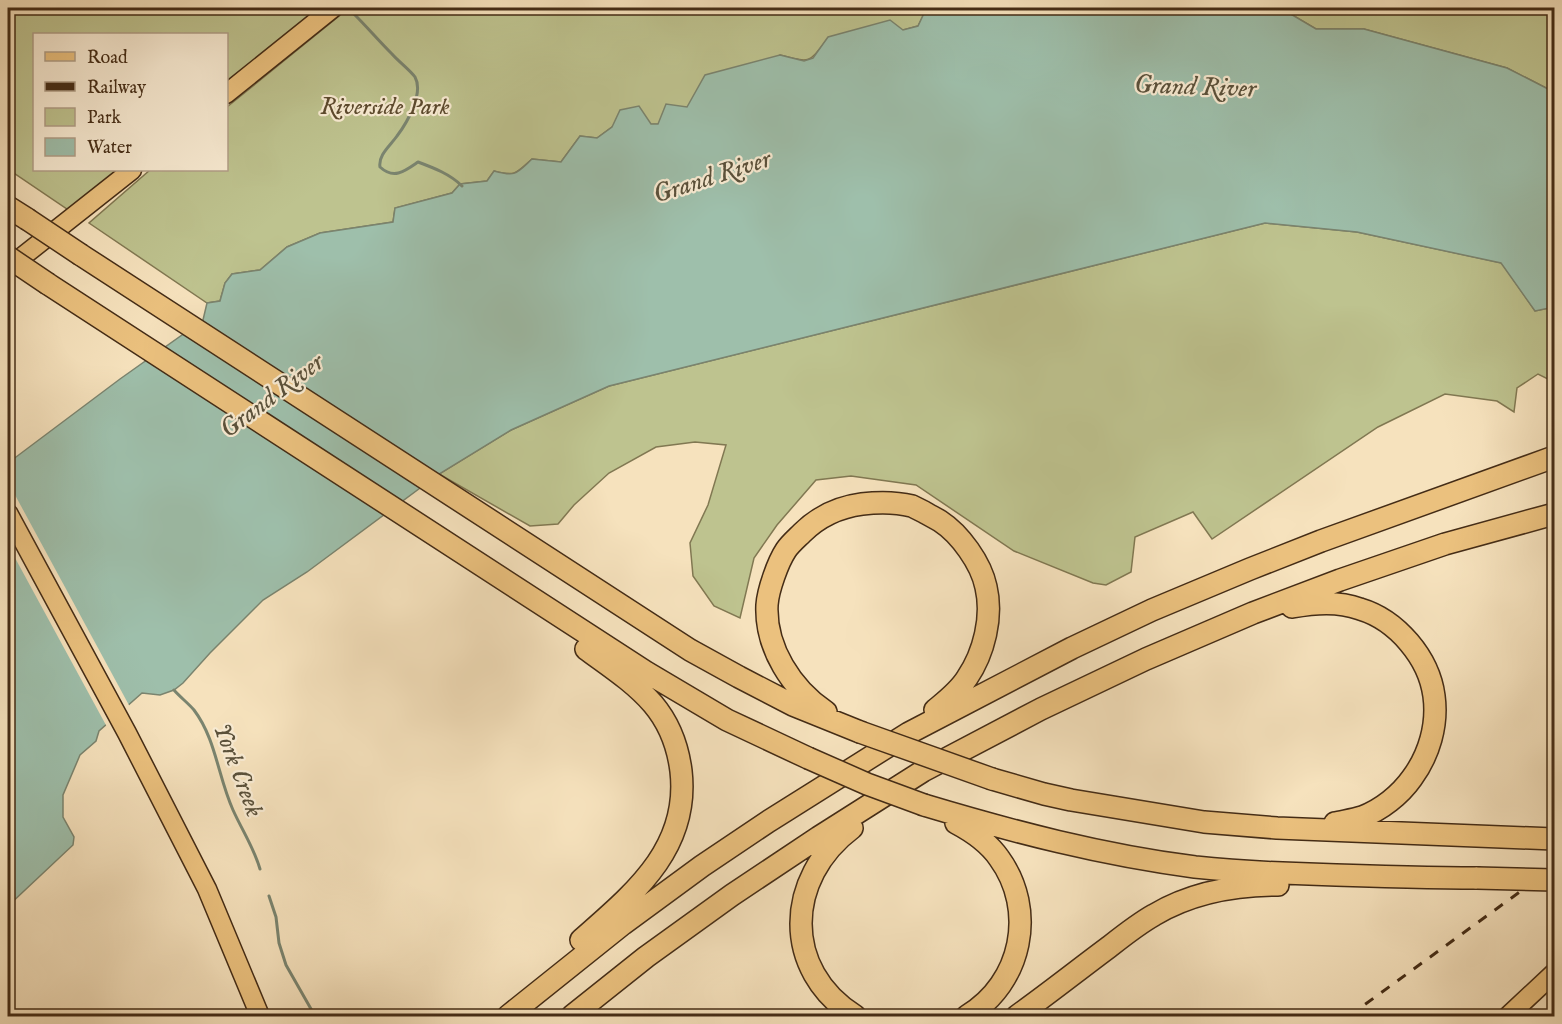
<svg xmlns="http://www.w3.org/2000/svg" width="1562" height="1024" font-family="'IM FELL English',serif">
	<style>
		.green { fill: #bec38f; stroke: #817852; stroke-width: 1.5 }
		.water { fill: #9ebfab; stroke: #7a846f; stroke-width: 1.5 }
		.pier { fill: #f6e2bd }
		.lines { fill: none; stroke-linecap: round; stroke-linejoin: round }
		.stream { stroke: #7a846f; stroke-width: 3 }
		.major-casing { stroke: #442c16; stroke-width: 21 }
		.highway-casing { stroke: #442c16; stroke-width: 24 }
		.major { stroke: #ebc17e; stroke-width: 18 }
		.highway { stroke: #ebc17e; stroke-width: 21 }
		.rail { stroke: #442c16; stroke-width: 3; stroke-dasharray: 10 10; stroke-linecap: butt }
		.highway-bridge-casing { stroke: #442c16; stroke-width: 24; stroke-linecap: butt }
		.highway-bridge { stroke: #ebc17e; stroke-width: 21 }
		.labels { text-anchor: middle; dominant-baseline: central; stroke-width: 4.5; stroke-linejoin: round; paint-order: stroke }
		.park-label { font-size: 24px; font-style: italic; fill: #5c4a2e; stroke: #f9ecd4 }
		.water-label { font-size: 26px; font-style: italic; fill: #5a513b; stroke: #f9ecd4 }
	</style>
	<rect width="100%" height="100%" fill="#f6e2bd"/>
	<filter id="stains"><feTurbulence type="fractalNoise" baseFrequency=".00333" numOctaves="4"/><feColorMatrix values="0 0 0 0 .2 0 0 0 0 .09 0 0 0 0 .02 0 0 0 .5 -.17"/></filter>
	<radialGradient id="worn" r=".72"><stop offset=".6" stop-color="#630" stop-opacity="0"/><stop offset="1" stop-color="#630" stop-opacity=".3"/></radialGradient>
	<!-- green -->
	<path class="green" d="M 8,8 L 327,8 L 227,89 L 226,34 L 34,34 L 34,170 L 124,170 L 70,211 L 8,169 Z
		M 349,8 L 958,8 L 943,14 L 926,10 L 918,26 L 903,30 L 829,37 C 808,64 812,63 780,55 L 658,124 L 612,127 L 597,138 L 580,136 L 561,162 L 532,159 C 516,173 516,177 494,171 L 487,181 L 460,184 L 452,193 L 395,208 L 393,222 L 320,233 L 287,247 L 260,270 L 232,274 L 225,283 L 220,301 L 207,303 L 89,223 L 150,170 L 226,170 L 227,107 Z
		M 1212,8 L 1554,8 L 1554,89 L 1548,89 L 1507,68 L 1364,29 L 1316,29 L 1289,13 Z
		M 1265,223 L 1357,232 L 1502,263 L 1535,311 L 1554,307 L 1554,382 L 1538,374 L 1517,388 L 1514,412 L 1497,401 L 1445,394 L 1378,427 L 1212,539 L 1193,512 L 1135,537 L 1131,572 L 1106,585 L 1093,583 L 1014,551 L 916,485 L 851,476 L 816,480 L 777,525 L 754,558 L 740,618 L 714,606 L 693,576 L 690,543 L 708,505 L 726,445 L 695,442 L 656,447 L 609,473 L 574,505 L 558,524 L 530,526 L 439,474 L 511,430 L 609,386 Z"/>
	<!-- water -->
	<path class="water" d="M 958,8 L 1212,8 L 1289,13 L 1316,29 L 1364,29 L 1507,68 L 1548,89 L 1554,89 L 1554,307 L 1535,311 L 1501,263 L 1357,232 L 1265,223 L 609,386 L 511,430 L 439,474 L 307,572 L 263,600 L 210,653 L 183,683 L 174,690 L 160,695 L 142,693 L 99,731 L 96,741 L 80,755 L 63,795 L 63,817 L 74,837 L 73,845 L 8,906 L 8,463 L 120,379 L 203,320 L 207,303 L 220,301 L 225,283 L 232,274 L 260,270 L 287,247 L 320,233 L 393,222 L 395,208 L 452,193 L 460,184 L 487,181 L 494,171 C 516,177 516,174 532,159 L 561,162 L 580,136 L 597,138 L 612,127 L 620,110 L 639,106 L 651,124 L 658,124 L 666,104 L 687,107 L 705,75 L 780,55 L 804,61 L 813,58 L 828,37 L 890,20 L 903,30 L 918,26 L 926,9 L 943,14 Z"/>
	<!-- pier -->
	<path class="pier" d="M 8,482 L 130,707 L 107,727 L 8,545 Z"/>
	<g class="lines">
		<!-- stream -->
		<path class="stream" d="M 354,14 C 367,27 379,41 392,54 C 398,61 410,70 415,77 C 424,93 407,123 397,136 C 390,146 378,155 380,167 C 394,180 405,171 418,162 C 434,168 450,174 462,186
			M 174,690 C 180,697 188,703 194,710 C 216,739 218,777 233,810 C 242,830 254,848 260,869
			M 269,896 L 276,917 L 279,943 L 286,965 L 315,1016"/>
		<defs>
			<path id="major" d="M 226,94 L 333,8
				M 8,268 L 132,170
				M 8,513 L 127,733 L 207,889 L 260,1016
				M 1508,1016 L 1554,973"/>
			<path id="highway" d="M 8,207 L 27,219
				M 81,255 L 690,650 L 739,677 L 793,705 L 860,732
				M 48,284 L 646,672 L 727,720 L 808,758
				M 1292,607 C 1315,603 1338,601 1360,609 C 1397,620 1429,658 1434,696 C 1438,725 1429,755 1412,778 C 1400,795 1381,810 1362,817 C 1353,820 1343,821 1335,823
				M 826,712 C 792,689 765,648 767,605 C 768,590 778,562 786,550 C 790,544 797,538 802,533 C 818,517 839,507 862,504 C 878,502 896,502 912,506 C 916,508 920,510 924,512 C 929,515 935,518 940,521 C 960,534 981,563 986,587 C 993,617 984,653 967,678 C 959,691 947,700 935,710
				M 992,779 L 1044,794 L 1071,800 L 1204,822 L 1277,828 L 1554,839
				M 924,805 C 1014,832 1102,855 1195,867 C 1233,871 1271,873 1309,874 C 1365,876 1421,878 1477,878
				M 956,823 C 973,832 988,842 999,858 C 1037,910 1022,983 967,1016
				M 852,828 C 785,878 782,970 855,1016
				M 581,940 C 633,894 690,849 681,771 C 678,747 669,723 653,704 C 634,682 609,666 586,649
				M 508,1016 L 623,924 L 702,866 L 769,821 L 909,733 L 1072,648 L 1152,610 L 1250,569 L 1321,541 L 1554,457
				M 572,1016 L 646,957 L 732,895 L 819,837 L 923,771 L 1041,709 L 1146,659 L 1253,613 L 1340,580 L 1445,544 L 1554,514
				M 1017,1016 C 1048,994 1078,970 1109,947 C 1123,936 1138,924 1154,915 C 1191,893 1235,885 1278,885"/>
		</defs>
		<!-- major casing -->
		<use href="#major" class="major-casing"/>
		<!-- highway casing -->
		<use href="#highway" class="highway-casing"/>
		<!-- major -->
		<use href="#major" class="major"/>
		<!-- highway -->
		<use href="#highway" class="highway"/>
		<!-- rail -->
		<path class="rail" d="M 1349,1016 L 1554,867"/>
		<defs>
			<path id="highway-bridge" d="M 27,219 L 81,255
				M 8,257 L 48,284
				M 860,732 L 992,779
				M 808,758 L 867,784 L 924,805
				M 1477,878 L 1554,880"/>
		</defs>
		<!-- highway-bridge casing -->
		<use href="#highway-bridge" class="highway-bridge-casing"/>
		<!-- highway-bridge -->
		<use href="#highway-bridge" class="highway-bridge"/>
	</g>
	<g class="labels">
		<!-- park labels -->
		<g class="park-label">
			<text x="385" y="107">Riverside Park</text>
		</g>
		<!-- water labels -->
		<g class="water-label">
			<text transform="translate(1195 87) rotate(2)">Grand River</text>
			<text transform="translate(712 177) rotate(-18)">Grand River</text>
			<text transform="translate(272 396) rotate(-37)">Grand River</text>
			<text transform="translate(238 770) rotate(69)">York Creek</text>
		</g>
	</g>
	<!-- margin -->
	<rect width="1562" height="1024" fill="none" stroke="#f6e2bd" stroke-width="30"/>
	<rect x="9" y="9" width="1544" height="1006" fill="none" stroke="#442c16" stroke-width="3"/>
	<rect x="15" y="15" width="1532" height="994" fill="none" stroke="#442c16" stroke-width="1.5"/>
	<!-- legend -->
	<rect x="33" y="33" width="195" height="138" fill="#f9ecd4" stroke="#b19f88" stroke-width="1.5"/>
	<rect x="45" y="52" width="30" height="9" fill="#ebc17e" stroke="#b19f88" stroke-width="1.5"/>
	<text x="87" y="63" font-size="18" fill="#442c16">Road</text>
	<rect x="45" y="82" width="30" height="9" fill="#442c16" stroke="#b19f88" stroke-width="1.5"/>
	<text x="87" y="93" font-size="18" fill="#442c16">Railway</text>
	<rect x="45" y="108" width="30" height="18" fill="#bec38f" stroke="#b19f88" stroke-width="1.5"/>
	<text x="87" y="123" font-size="18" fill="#442c16">Park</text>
	<rect x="45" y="138" width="30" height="18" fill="#9ebfab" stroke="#b19f88" stroke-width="1.5"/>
	<text x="87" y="153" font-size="18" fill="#442c16">Water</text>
	<rect width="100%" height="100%" filter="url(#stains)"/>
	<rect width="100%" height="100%" fill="url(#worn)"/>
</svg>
